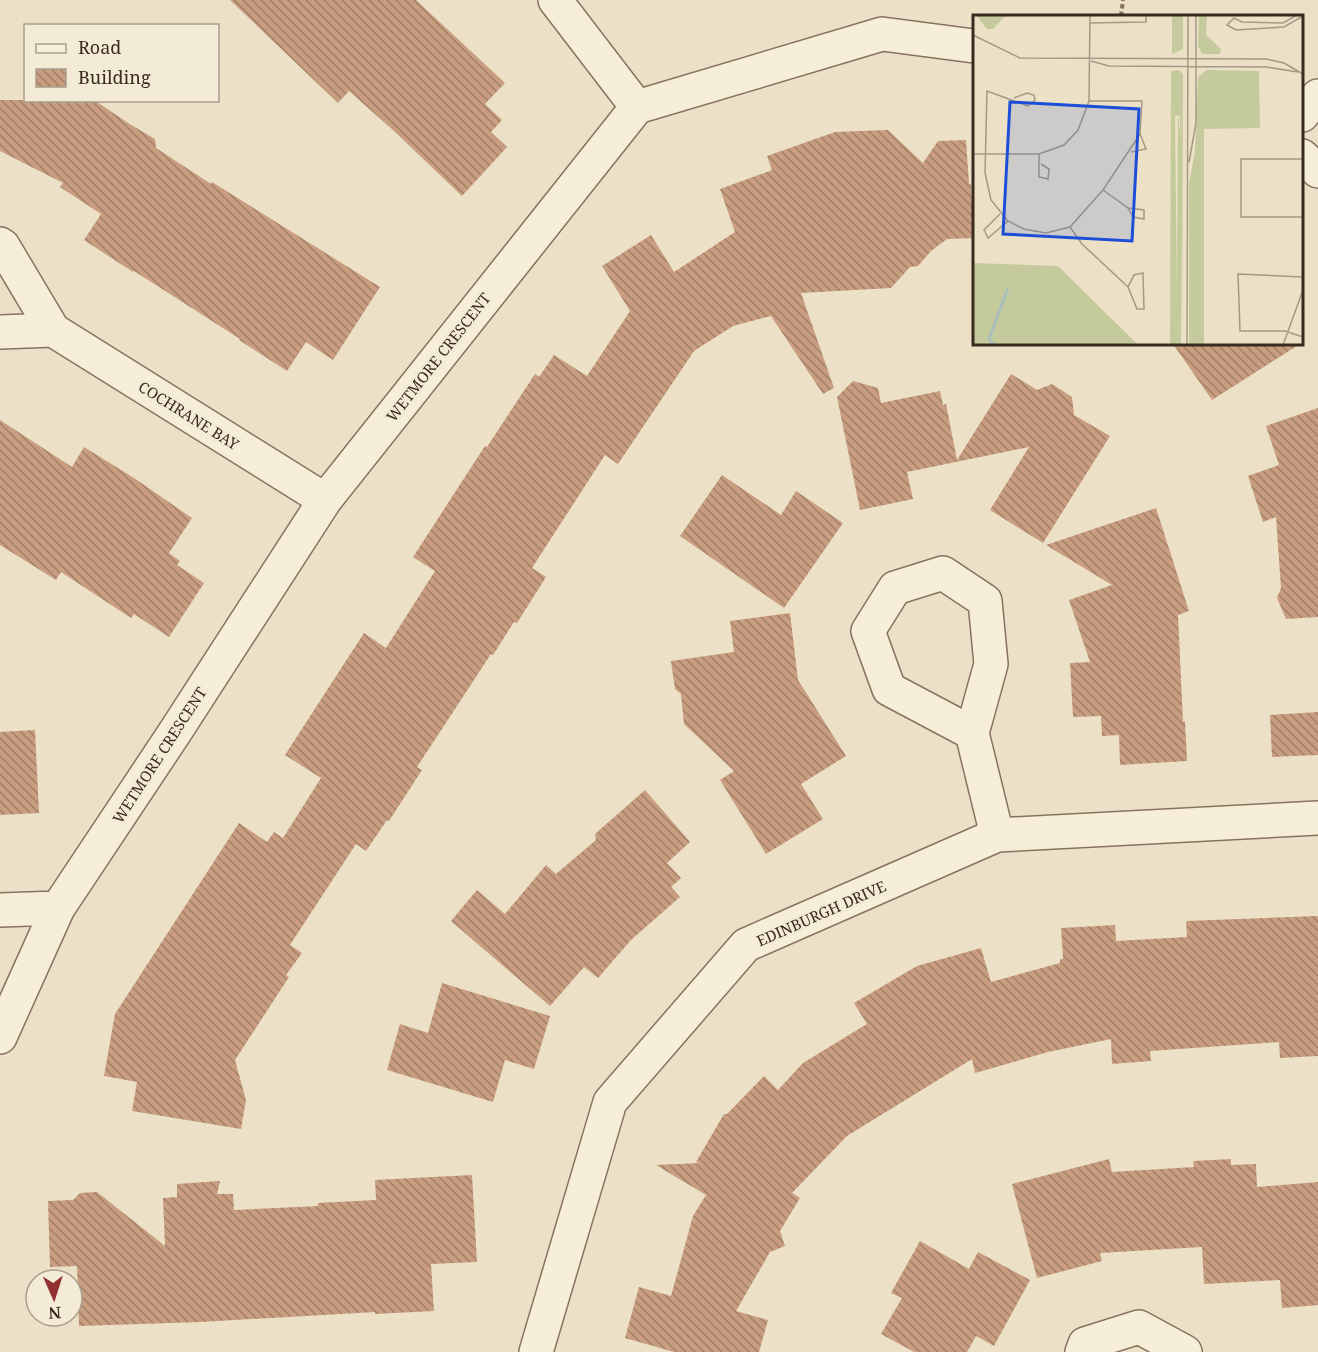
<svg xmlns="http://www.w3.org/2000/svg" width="1318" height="1352" font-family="'Noto Serif',serif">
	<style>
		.building { fill: url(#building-back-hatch) }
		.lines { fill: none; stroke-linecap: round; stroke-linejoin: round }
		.minor-casing { stroke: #87735e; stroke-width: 36 }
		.tertiary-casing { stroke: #87735e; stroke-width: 36 }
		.path { stroke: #87735e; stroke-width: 4; stroke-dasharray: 4.5 3; stroke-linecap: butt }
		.minor { stroke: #f7eeda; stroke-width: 33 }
		.tertiary { stroke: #f7eeda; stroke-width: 33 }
		.labels { text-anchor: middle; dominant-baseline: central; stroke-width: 6; stroke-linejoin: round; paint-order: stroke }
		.street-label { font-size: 15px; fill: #382c20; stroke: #f4ebd6 }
		.inset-river { fill: none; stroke: #a8c0b9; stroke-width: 3 }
		.inset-road { fill: none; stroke: #a49984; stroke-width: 1.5 }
		.view { fill: #1d4ed8; fill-opacity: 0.15; stroke: #1d4ed8; stroke-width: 3 }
		.inset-edge { fill: none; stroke: #382c20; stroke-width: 3 }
	</style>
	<defs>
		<pattern id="building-back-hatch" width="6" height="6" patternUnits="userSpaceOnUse" patternTransform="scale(1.5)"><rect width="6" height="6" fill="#c89d80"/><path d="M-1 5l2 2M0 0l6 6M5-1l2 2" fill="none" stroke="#a38068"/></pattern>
	</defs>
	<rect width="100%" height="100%" fill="#ece1c7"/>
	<!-- building -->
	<path class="building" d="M 230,0 L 416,0 L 505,83 L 485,104 L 502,120 L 491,132 L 507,147 L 462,196 L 394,131 L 349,91 L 338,103 Z
		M 0,100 L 94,100 L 128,123 L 155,139 L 156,148 L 211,184 L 212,182 L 380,287 L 333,360 L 306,342 L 287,371 L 239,340 L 240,339 L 134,271 L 133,272 L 84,240 L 101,214 L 60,187 L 63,183 L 0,151 Z
		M 888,130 L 923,163 L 938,141 L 966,140 L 969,184 L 971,184 L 974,238 L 947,239 L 931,251 L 918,266 L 910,267 L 891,288 L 801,293 L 834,388 L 823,394 L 771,316 L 733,326 L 694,351 L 618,464 L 605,455 L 532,568 L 546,577 L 517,623 L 514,622 L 493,655 L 491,654 L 417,767 L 422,770 L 389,821 L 387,820 L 366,851 L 356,844 L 290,945 L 302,953 L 286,975 L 289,977 L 235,1060 L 246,1100 L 241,1129 L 132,1111 L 137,1082 L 104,1076 L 115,1014 L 239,823 L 267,842 L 274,832 L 283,838 L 321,778 L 285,755 L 364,633 L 386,648 L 435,571 L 413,557 L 485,446 L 487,447 L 535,374 L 539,377 L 554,355 L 587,376 L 630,311 L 602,266 L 651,235 L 674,272 L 735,232 L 720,189 L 772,170 L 767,156 L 835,132 Z
		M 1173,344 L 1300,344 L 1212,400 Z
		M 1011,374 L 1037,390 L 1052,384 L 1072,397 L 1074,415 L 1110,436 L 1043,543 L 990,510 L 1029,447 L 907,472 L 913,499 L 860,510 L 837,397 L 853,381 L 878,388 L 881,403 L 940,391 L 943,405 L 946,404 L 957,460 Z
		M 1318,408 L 1318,617 L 1286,619 L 1277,598 L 1281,588 L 1276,517 L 1263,522 L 1248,476 L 1279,465 L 1266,426 Z
		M 0,420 L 72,467 L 84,447 L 134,478 L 192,518 L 169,553 L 180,561 L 177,565 L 204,583 L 169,637 L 134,614 L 131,618 L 61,572 L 56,580 L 0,545 Z
		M 722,475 L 781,515 L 796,491 L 843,523 L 784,608 L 680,536 Z
		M 1156,508 L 1189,611 L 1178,615 L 1183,722 L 1185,721 L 1187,761 L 1120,765 L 1119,735 L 1102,736 L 1101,716 L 1073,717 L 1070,663 L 1090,662 L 1069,600 L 1112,585 L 1046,545 Z
		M 790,613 L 798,680 L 846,756 L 801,784 L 823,819 L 766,854 L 720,780 L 734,771 L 684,724 L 681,694 L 675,689 L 671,661 L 734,652 L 730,621 Z
		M 1318,712 L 1318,755 L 1272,757 L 1270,715 Z
		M 35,730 L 39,813 L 0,815 L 0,732 Z
		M 645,790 L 690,842 L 667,863 L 681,878 L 671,887 L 680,897 L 631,940 L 598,978 L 584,967 L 550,1006 L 451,921 L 477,890 L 505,914 L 546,865 L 556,874 L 596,840 L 595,834 Z
		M 1318,916 L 1318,1056 L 1280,1058 L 1279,1042 L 1150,1051 L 1151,1061 L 1112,1064 L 1111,1039 L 1048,1052 L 975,1073 L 972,1059 L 847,1136 L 792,1193 L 800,1198 L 780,1231 L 785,1246 L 770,1252 L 736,1311 L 768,1320 L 759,1352 L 674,1352 L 625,1338 L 639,1287 L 671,1296 L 693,1216 L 706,1195 L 656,1165 L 700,1163 L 696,1162 L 724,1114 L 727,1114 L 764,1076 L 778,1090 L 803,1063 L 867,1024 L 854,1003 L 917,966 L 981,948 L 991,982 L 1060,963 L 1060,959 L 1063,959 L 1061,928 L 1115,925 L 1116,941 L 1187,937 L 1186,921 Z
		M 442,983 L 550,1016 L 534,1069 L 505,1060 L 493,1102 L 387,1070 L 400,1024 L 428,1033 Z
		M 1109,1159 L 1112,1172 L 1194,1167 L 1193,1161 L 1231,1159 L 1231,1165 L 1256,1164 L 1257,1187 L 1318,1182 L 1318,1305 L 1282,1308 L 1280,1280 L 1204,1284 L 1202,1247 L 1100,1253 L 1102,1261 L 1037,1278 L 1012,1184 Z
		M 472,1175 L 477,1262 L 431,1264 L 434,1311 L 375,1314 L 375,1312 L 201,1322 L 79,1326 L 77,1266 L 50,1267 L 48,1201 L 73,1200 L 80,1193 L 97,1192 L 165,1246 L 163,1198 L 177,1197 L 177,1184 L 220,1181 L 217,1194 L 233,1194 L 234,1210 L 318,1206 L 318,1203 L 376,1200 L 375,1180 Z
		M 920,1241 L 969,1269 L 978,1252 L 1030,1280 L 994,1346 L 976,1336 L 967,1352 L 914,1352 L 881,1334 L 902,1298 L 891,1293 Z"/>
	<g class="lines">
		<defs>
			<path id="minor" d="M 555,0 L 637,107
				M 1302,115 L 1318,96
				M 1302,156 L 1318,171
				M 0,244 L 3,246 L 53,330 L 325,500
				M 0,332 L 53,330
				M 972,733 L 889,689 L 868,631 L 895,588 L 943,573 L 985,601 L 991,664 L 972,733 L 997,835
				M 0,910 L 58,908
				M 0,1037 L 58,908 L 175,732 L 325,500 L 637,107 L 882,34 L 974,46
				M 1082,1352 L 1085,1344 L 1139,1327 L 1185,1352"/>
			<path id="tertiary" d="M 536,1352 L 610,1102 L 746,945 L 997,835 L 1318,818"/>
		</defs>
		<!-- minor casing -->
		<use href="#minor" class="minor-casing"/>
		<!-- tertiary casing -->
		<use href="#tertiary" class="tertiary-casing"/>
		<!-- path -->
		<path class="path" d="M 1121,16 L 1123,0"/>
		<!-- minor -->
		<use href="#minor" class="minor"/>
		<!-- tertiary -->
		<use href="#tertiary" class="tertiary"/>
	</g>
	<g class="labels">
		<!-- street labels -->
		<g class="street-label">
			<text transform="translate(438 357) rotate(-52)">WETMORE CRESCENT</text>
			<text transform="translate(189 415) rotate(32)">COCHRANE BAY</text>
			<text transform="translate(159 755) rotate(-57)">WETMORE CRESCENT</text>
			<text transform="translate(821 913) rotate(-24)">EDINBURGH DRIVE</text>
		</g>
	</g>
	<!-- overview -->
	<g transform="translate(973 15)">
		<rect width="330" height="330" fill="#ece1c7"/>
		<path d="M 3,0 L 33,0 L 20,14 L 14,14 ZM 199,0 L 210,0 L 210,34 L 199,39 ZM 226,0 L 234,0 L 233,20 L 248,34 L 247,39 L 229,39 L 225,31 ZM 206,55 L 210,59 L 209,330 L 207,100 L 202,101 L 204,278 L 202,330 L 197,330 L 198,56 ZM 234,55 L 286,56 L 287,113 L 231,114 L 231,330 L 216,330 L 216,169 L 222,136 L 225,62 ZM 0,248 L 85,251 L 165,330 L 0,330 Z" fill="#c5ca9c"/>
		<path d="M 204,59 L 209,74 L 206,95 L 202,87 L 201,62 ZM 205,96 L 208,129 L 208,330 L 202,330 L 200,314 L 204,278 ZM 8,249 L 25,249 L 37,256 L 54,254 L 69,261 L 85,260 L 120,292 L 125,300 L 120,310 L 99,302 L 91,291 L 90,286 L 95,285 L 92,279 L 75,272 L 65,276 L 49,274 L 60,289 L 42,303 L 24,305 L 19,302 L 19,294 L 33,289 L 35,272 L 26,264 L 17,269 L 0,262 L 0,251 ZM 79,287 L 88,293 L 86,305 L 109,314 L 132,315 L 144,309 L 165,330 L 120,330 L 106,326 L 82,310 L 74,298 Z" fill="#c5ca9c"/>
		<path class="inset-river" d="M 22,330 L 16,324 L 35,273"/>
		<path class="inset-road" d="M 324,0 L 310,8 L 269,7 L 261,3 L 254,10 L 263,15 L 311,12 L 330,1M 117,8 L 173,7 L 173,0M 0,20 L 47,43 L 293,44 L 311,48 L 330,59M 118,46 L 136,51 L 293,52 L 325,57M 41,83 L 54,78 L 61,80 L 62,85 L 55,91 L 14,76 L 12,158 L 18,185 L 35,206 L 51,214 L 73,218 L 97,212 L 130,175 L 167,119 L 169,86 L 116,86M 158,137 L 173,134 L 167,119M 0,139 L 66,139 L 91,130 L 105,115 L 116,86 L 117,0M 66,139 L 66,162 L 75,164 L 76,154 L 68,149M 330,144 L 268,144 L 268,202 L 330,202M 216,147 L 223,108 L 223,0M 130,175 L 155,193 L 160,202 L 171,204 L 171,195 L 155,193M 27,199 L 11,215 L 15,223 L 35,206M 97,212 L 109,229 L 155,272 L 164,294 L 171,294 L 170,258 L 161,260 L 155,272M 330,262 L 265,259 L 267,316 L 312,316 L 330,322M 214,330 L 215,0M 310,330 L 330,275"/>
		<path class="view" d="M 37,87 L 166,94 L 159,226 L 30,219 Z"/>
		<rect width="330" height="330" class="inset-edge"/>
	</g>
	<!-- legend -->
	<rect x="24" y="24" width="195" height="78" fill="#f4ebd6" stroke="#a99f8d" stroke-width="1.5"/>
	<rect x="36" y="44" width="30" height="9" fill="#f7eeda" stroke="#a99f8d" stroke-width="1.5"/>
	<text x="78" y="54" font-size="18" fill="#382c20">Road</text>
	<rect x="36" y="69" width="30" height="18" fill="url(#building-back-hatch)" stroke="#a99f8d" stroke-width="1.5"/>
	<text x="78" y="84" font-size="18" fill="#382c20">Building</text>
	<!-- north arrow -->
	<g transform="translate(54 1298) rotate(177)"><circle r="28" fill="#f4ebd6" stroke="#a99f8d" stroke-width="1.5"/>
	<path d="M0-4.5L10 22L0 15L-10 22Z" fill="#923132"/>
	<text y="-9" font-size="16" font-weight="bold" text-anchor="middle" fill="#382c20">N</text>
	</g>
</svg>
